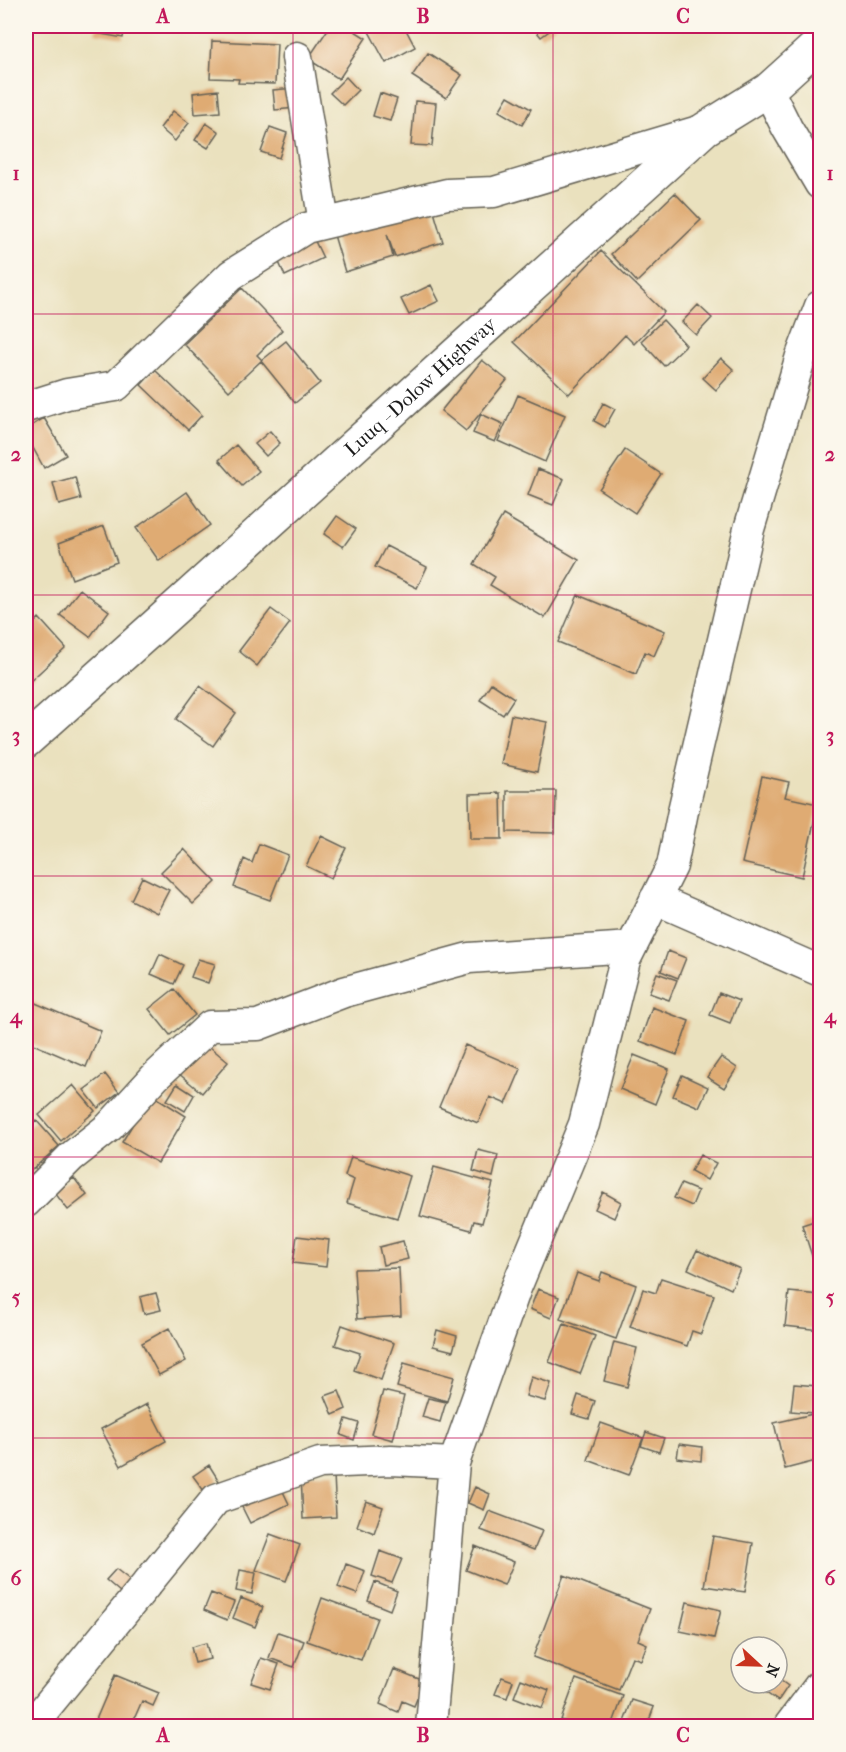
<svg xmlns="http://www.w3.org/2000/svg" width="846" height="1752" font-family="'IM FELL French Canon',serif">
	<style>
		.building { fill: #dfab73 }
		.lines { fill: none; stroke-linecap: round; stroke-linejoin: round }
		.street-casing { stroke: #646155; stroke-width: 33 }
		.primary-casing { stroke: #646155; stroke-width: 36 }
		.street { stroke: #fff; stroke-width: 30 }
		.primary { stroke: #fff; stroke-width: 33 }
		.grid { fill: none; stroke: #c2185b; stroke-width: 1.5; stroke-opacity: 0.55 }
		.labels { text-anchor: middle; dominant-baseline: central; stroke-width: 4.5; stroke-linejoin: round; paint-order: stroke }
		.street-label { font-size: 20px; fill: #1c1c1c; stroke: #fbf7ec }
		.neatline { fill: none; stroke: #c2185b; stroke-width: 2 }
		.grid-label { font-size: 20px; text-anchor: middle; font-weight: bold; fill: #c2185b }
	</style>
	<rect width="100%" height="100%" fill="#fbf7ec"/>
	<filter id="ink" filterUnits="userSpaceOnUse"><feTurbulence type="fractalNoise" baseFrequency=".0167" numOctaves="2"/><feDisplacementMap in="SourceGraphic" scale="12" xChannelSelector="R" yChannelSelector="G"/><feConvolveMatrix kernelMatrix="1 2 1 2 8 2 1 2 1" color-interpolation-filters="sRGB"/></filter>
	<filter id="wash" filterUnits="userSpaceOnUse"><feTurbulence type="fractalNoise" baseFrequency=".008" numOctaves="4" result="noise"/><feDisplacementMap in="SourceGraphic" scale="24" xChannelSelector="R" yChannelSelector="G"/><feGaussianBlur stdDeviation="1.35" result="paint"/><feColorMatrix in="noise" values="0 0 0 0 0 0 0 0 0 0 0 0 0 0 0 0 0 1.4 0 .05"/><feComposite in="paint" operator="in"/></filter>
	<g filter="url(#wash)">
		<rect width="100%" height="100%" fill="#eae1be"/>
		<g id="blocks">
			<!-- building -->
			<path class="building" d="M 97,26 L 125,26 L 123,38 L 95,33 Z
				M 330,26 L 347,26 L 366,38 L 339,79 L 308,59 Z
				M 366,26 L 404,26 L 415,47 L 386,63 Z
				M 532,26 L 556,26 L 541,37 Z
				M 212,41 L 277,44 L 275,84 L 238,83 L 239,79 L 210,78 Z
				M 428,53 L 462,75 L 446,98 L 412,76 Z
				M 346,77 L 358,90 L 343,105 L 330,93 Z
				M 295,88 L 297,108 L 275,110 L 273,90 Z
				M 218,90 L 220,112 L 195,114 L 193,93 Z
				M 380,93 L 397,99 L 390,121 L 373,116 Z
				M 508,96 L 531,109 L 522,125 L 499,111 Z
				M 415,101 L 436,103 L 432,146 L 411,145 Z
				M 173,111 L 189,123 L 175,141 L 160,128 Z
				M 206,123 L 219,132 L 208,148 L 195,140 Z
				M 270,127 L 287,133 L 279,158 L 261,152 Z
				M 675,193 L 701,220 L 637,282 L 611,254 Z
				M 432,205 L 443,242 L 395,257 L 387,234 L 393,257 L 345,272 L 334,235 Z
				M 312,235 L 323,258 L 285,276 L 275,253 Z
				M 601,251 L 664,312 L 634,344 L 625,335 L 569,394 L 514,342 Z
				M 431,285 L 439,301 L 409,315 L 401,299 Z
				M 242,288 L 282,330 L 257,355 L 262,360 L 229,391 L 184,344 Z
				M 698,305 L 712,318 L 696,335 L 682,322 Z
				M 663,320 L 686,345 L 664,366 L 641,341 Z
				M 286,341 L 320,383 L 295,403 L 261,361 Z
				M 721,358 L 734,370 L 716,390 L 703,378 Z
				M 482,360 L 507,380 L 466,431 L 441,411 Z
				M 155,370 L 202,415 L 188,430 L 141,385 Z
				M 518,395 L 565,415 L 545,462 L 498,441 Z
				M 603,403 L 615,409 L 605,427 L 594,421 Z
				M 481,414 L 503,424 L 495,442 L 473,433 Z
				M 44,418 L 66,455 L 44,468 L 26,435 L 26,429 Z
				M 270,431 L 280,443 L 266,456 L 255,444 Z
				M 236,445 L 259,471 L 242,486 L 219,460 Z
				M 625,450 L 661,474 L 635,513 L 599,489 Z
				M 538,469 L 564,479 L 553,505 L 528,495 Z
				M 75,477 L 81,499 L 59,505 L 53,483 Z
				M 187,492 L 210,525 L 159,561 L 136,528 Z
				M 503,515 L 579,560 L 545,618 L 490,585 L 495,577 L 474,564 Z
				M 337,516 L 356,529 L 343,547 L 324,534 Z
				M 104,526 L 117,562 L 72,579 L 59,543 Z
				M 386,546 L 427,567 L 417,588 L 375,567 Z
				M 80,589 L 109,611 L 90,637 L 60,615 Z
				M 578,595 L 665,631 L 654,656 L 645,652 L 636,674 L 558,642 Z
				M 271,609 L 290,623 L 257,666 L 239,651 Z
				M 39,618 L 66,648 L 26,685 L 26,631 Z
				M 491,683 L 514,698 L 503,715 L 480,700 Z
				M 200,686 L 236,713 L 213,746 L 176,719 Z
				M 511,715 L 547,722 L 537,772 L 501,764 Z
				M 762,776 L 789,782 L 785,797 L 818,804 L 802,877 L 742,863 Z
				M 507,791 L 556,791 L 555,833 L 507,832 Z
				M 501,793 L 502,839 L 470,839 L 469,794 Z
				M 321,836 L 346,848 L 331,878 L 306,866 Z
				M 259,844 L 288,855 L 270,900 L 234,887 L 244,859 L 252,863 Z
				M 184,849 L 216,882 L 193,904 L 161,872 Z
				M 142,877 L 169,890 L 157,913 L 131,900 Z
				M 668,951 L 686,958 L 678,978 L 661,971 Z
				M 160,954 L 183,965 L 174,984 L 151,974 Z
				M 198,959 L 215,964 L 208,983 L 191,977 Z
				M 657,973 L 677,980 L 669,1000 L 649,993 Z
				M 174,989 L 195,1015 L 170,1035 L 149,1009 Z
				M 719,993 L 739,1001 L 730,1023 L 710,1015 Z
				M 26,999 L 101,1031 L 86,1067 L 26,1041 Z
				M 652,1007 L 689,1021 L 677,1055 L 640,1041 Z
				M 204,1042 L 228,1062 L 202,1093 L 178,1073 Z
				M 465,1045 L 521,1069 L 506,1104 L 490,1097 L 478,1123 L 439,1107 Z
				M 634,1055 L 669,1069 L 655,1104 L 620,1089 Z
				M 721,1057 L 737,1068 L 724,1088 L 707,1077 Z
				M 105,1074 L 119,1092 L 98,1108 L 84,1090 Z
				M 682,1075 L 708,1087 L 699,1107 L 673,1096 Z
				M 177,1084 L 194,1095 L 185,1111 L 167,1100 Z
				M 73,1085 L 95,1111 L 61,1141 L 39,1115 Z
				M 151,1094 L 186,1116 L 158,1163 L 122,1142 Z
				M 36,1120 L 59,1146 L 26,1175 L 26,1129 Z
				M 478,1150 L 498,1155 L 493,1177 L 473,1171 Z
				M 700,1155 L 716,1163 L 707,1180 L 691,1171 Z
				M 351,1157 L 410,1176 L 397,1218 L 347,1203 L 354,1180 L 345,1176 Z
				M 434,1167 L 493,1183 L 482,1223 L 474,1221 L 471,1230 L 420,1216 Z
				M 74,1178 L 87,1195 L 68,1210 L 55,1193 Z
				M 681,1184 L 698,1191 L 692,1206 L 674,1198 Z
				M 603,1192 L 621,1202 L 614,1218 L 595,1209 Z
				M 820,1219 L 820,1257 L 813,1259 L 802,1225 Z
				M 297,1236 L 329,1240 L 326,1267 L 293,1263 Z
				M 403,1241 L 408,1259 L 383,1265 L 379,1247 Z
				M 697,1250 L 740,1269 L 731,1289 L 688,1269 Z
				M 399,1268 L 401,1316 L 357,1319 L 354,1269 Z
				M 602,1272 L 636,1285 L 616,1339 L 560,1319 L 577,1273 L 599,1281 Z
				M 661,1278 L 714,1295 L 701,1334 L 692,1331 L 687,1346 L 630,1327 L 643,1289 L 656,1293 Z
				M 538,1289 L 559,1297 L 551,1318 L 530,1309 Z
				M 789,1292 L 820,1295 L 820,1330 L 785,1326 Z
				M 156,1293 L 161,1310 L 144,1314 L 140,1297 Z
				M 564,1324 L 595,1336 L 580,1374 L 549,1362 Z
				M 342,1325 L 394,1343 L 381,1380 L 354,1370 L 360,1353 L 335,1345 Z
				M 169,1328 L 186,1361 L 159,1375 L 142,1343 Z
				M 437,1330 L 457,1336 L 453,1351 L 433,1346 Z
				M 614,1342 L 637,1348 L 627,1387 L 604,1381 Z
				M 404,1363 L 454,1377 L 447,1401 L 397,1387 Z
				M 531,1377 L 551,1383 L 545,1401 L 526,1396 Z
				M 794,1384 L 817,1386 L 814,1413 L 791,1411 Z
				M 339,1391 L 346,1409 L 333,1415 L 325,1396 Z
				M 383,1391 L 404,1396 L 393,1440 L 371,1434 Z
				M 578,1395 L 595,1401 L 589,1419 L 572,1414 Z
				M 428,1398 L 446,1402 L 440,1422 L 422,1417 Z
				M 147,1404 L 166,1441 L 121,1466 L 101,1429 Z
				M 813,1414 L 820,1445 L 820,1460 L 785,1469 L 774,1423 Z
				M 346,1419 L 359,1423 L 354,1440 L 341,1435 Z
				M 601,1423 L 643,1438 L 629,1475 L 588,1460 Z
				M 646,1432 L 664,1438 L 659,1452 L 641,1446 Z
				M 679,1444 L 702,1447 L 701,1461 L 677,1458 Z
				M 209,1465 L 219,1481 L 204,1491 L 193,1476 Z
				M 334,1474 L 336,1517 L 303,1519 L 301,1475 Z
				M 278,1481 L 289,1504 L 250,1523 L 239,1501 Z
				M 475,1487 L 490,1494 L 484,1510 L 468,1503 Z
				M 366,1501 L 383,1507 L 374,1533 L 357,1526 Z
				M 489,1511 L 542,1531 L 534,1550 L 481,1530 Z
				M 270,1534 L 300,1545 L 286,1581 L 256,1570 Z
				M 713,1536 L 753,1543 L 745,1592 L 704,1586 Z
				M 475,1546 L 514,1562 L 504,1585 L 466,1570 Z
				M 380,1551 L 402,1559 L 392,1583 L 372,1576 Z
				M 346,1564 L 365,1571 L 357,1594 L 338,1587 Z
				M 116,1569 L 130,1580 L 120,1592 L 106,1580 Z
				M 240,1570 L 256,1573 L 252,1594 L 236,1591 Z
				M 564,1575 L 650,1609 L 638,1640 L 647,1644 L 641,1660 L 632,1657 L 619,1690 L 533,1657 Z
				M 375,1582 L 397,1591 L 390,1610 L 368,1601 Z
				M 211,1593 L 234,1602 L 227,1620 L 204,1610 Z
				M 241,1598 L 263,1607 L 255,1627 L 233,1618 Z
				M 322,1598 L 377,1618 L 361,1660 L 307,1641 Z
				M 687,1602 L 721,1610 L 714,1638 L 680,1631 Z
				M 278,1632 L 304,1641 L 294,1667 L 269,1658 Z
				M 206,1643 L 210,1659 L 195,1663 L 191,1647 Z
				M 261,1658 L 279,1664 L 270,1689 L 251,1683 Z
				M 394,1669 L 424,1681 L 414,1706 L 402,1701 L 398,1712 L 380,1704 Z
				M 115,1675 L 159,1693 L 153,1706 L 142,1701 L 131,1726 L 107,1726 L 95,1722 Z
				M 502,1677 L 513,1681 L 507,1698 L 495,1694 Z
				M 777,1678 L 788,1686 L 778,1701 L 762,1690 L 767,1683 L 777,1683 Z
				M 521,1679 L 549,1690 L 542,1708 L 514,1697 Z
				M 576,1679 L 623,1696 L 612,1726 L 579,1726 L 561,1720 Z
				M 632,1700 L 654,1707 L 647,1726 L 637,1726 L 624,1722 Z
				M 820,1708 L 820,1726 L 805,1726 Z"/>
		</g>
	</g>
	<g filter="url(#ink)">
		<use href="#blocks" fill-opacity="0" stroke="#646155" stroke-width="1.5"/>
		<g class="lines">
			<defs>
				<path id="street" d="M 297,57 L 324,223
					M 768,90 L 787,128 L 820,184
					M 26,407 L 67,394 L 116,386 L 231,275 L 306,228 L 447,194 L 494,192 L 705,129
					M 655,899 L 820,971
					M 26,1202 L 71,1157 L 109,1127 L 155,1077 L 210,1026 L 258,1025 L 344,992 L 469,958 L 631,947
					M 26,1726 L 43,1711 L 216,1499 L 320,1463 L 391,1460 L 454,1463
					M 431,1726 L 454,1463 L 516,1288 L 584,1124 L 625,960 L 672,866 L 683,811 L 749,529 L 801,356 L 820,306
					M 789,1726 L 820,1685"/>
				<g id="primary">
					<path id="s1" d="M 26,741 L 155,626 L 705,129 L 768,90 L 820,43"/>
				</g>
			</defs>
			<!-- street casing -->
			<use href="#street" class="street-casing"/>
			<!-- primary casing -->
			<use href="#primary" class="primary-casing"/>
			<!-- street -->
			<use href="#street" class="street"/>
			<!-- primary -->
			<use href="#primary" class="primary"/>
		</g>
	</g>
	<!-- grid -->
	<path class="grid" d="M 293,26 L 293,1726M 553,26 L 553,1726M 26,314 L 820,314M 26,595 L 820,595M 26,876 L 820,876M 26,1157 L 820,1157M 26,1438 L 820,1438"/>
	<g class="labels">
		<!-- street labels -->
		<g class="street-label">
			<text stroke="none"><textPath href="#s1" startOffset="530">Luuq - Dolow Highway</textPath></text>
		</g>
	</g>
	<!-- margin -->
	<rect width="846" height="1752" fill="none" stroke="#fbf7ec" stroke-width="66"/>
	<!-- north arrow -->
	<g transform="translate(759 1665) rotate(112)"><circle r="28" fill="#fbf7ec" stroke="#a29f99" stroke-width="1.5"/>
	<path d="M0-4.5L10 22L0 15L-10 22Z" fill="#c8321e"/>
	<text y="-9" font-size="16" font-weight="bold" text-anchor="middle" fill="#1c1c1c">N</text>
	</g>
	<rect x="33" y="33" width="780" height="1686" class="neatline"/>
	<g class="grid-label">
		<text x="163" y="23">A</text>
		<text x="423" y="23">B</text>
		<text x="683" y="23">C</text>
		<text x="16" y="180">1</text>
		<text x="830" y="180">1</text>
		<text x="16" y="461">2</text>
		<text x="830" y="461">2</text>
		<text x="16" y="742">3</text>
		<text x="830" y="742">3</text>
		<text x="16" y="1023">4</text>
		<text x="830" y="1023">4</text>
		<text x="16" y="1304">5</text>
		<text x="830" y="1304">5</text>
		<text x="16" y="1585">6</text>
		<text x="830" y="1585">6</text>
		<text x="163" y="1742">A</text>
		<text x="423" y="1742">B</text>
		<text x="683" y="1742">C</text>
	</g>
</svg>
